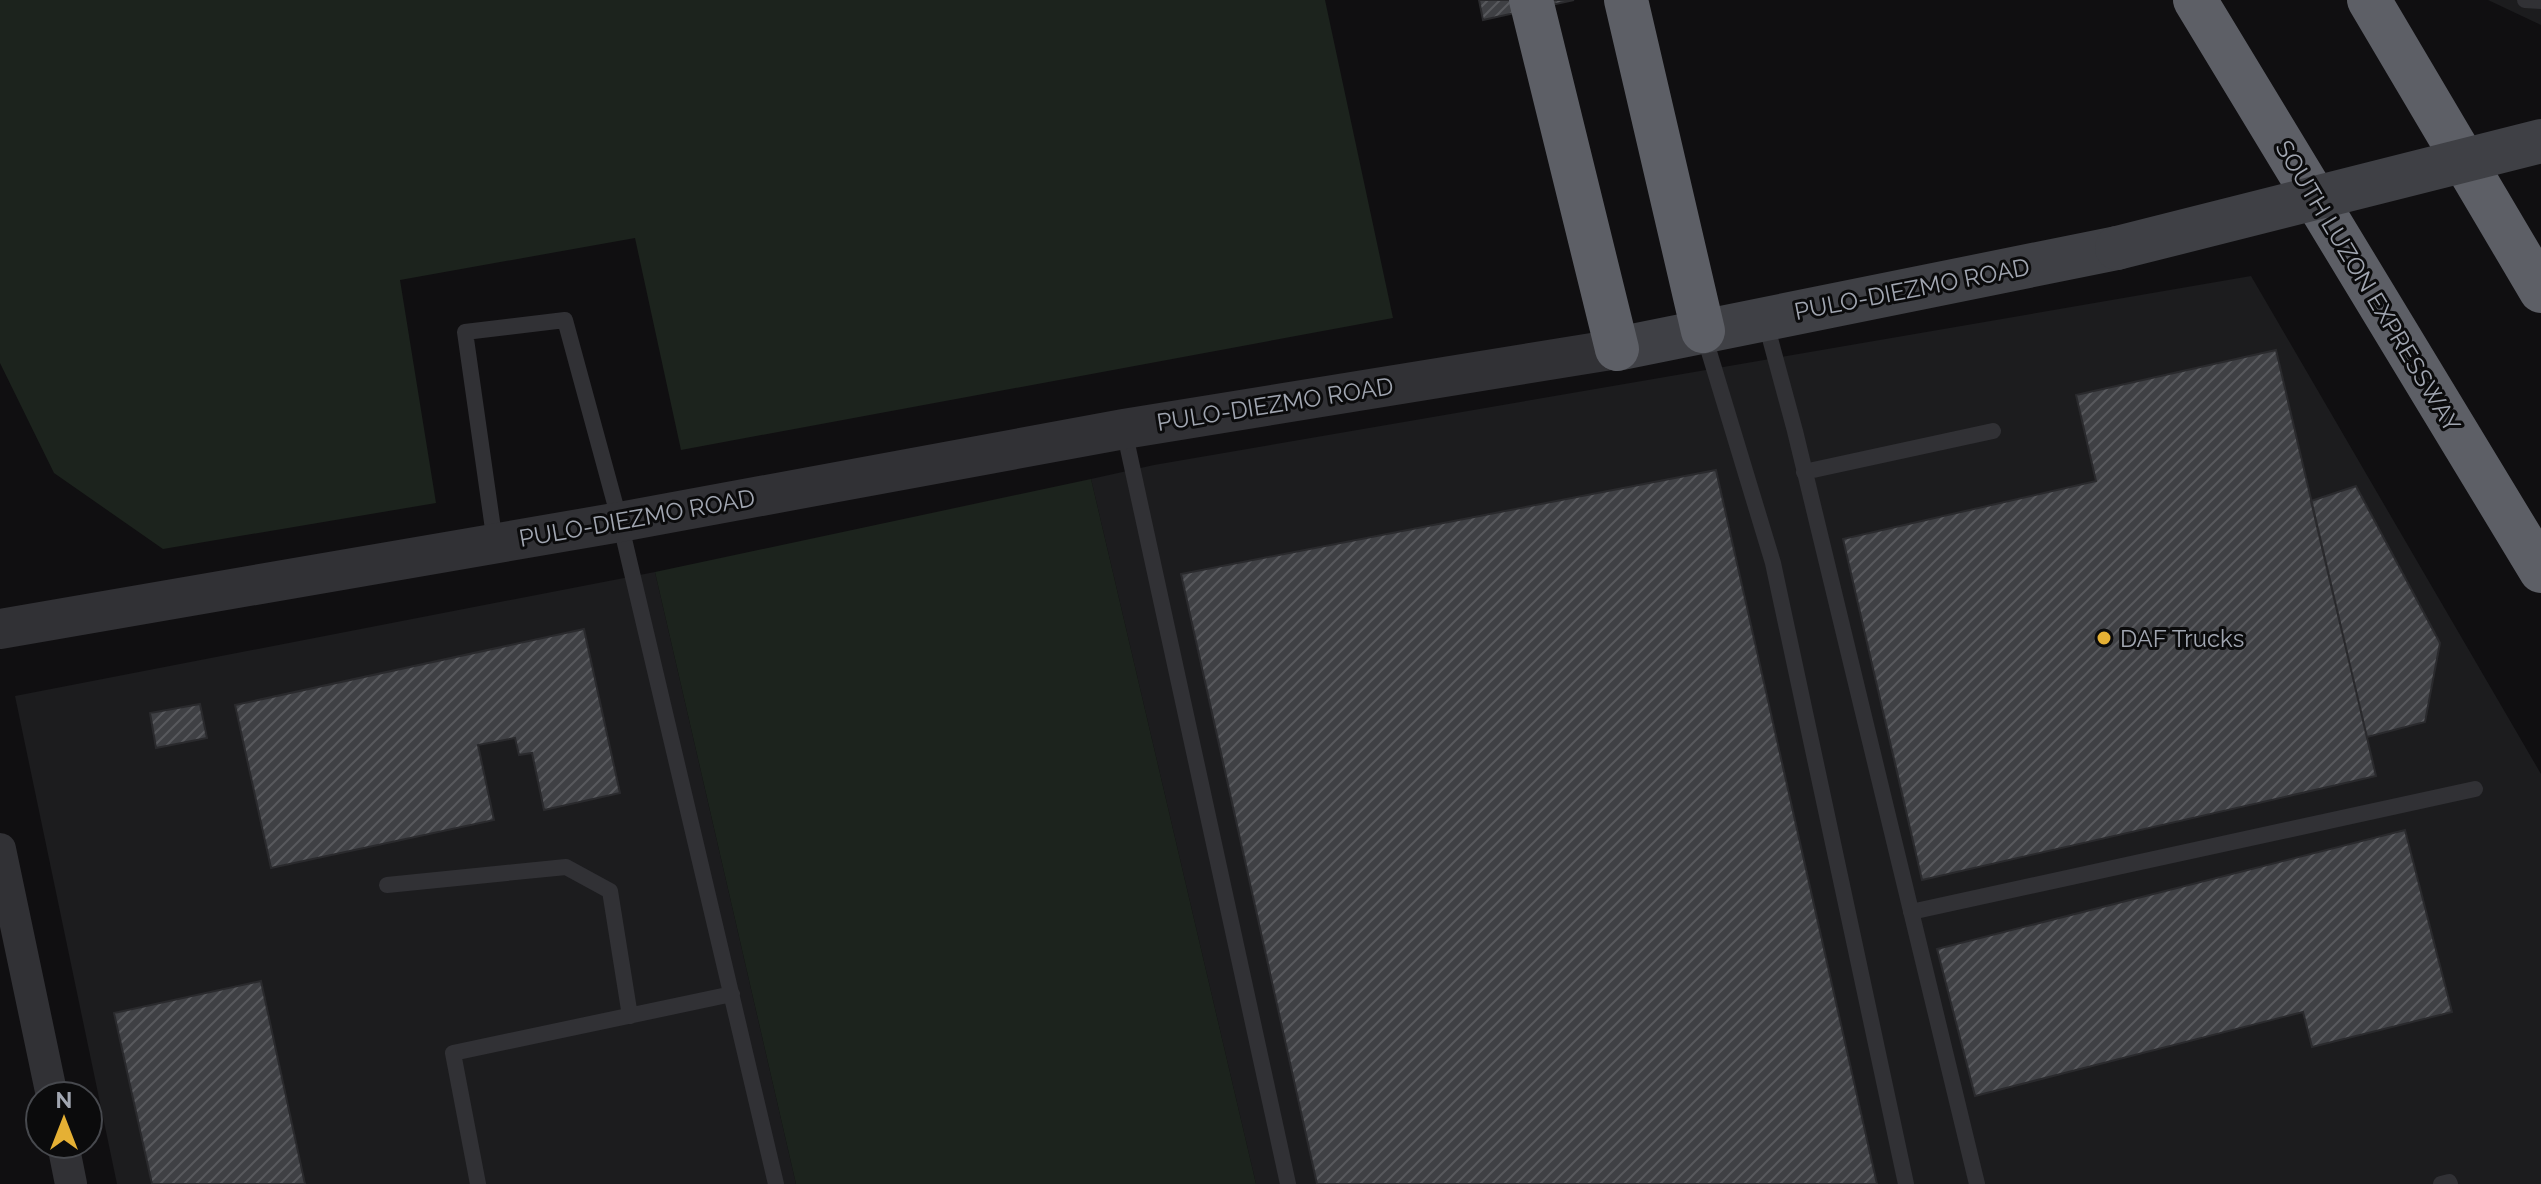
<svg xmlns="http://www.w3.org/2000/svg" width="2541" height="1184" font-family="Raleway,sans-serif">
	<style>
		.built { fill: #1c1c1e }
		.green { fill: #1c231d }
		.building { fill: url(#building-hatch); stroke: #2a2a2d; stroke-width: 2 }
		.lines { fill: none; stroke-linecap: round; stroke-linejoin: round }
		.service { stroke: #313135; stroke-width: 16 }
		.minor { stroke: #313135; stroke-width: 32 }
		.tertiary { stroke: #313135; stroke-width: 40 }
		.secondary { stroke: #3f4045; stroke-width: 44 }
		.motorway { stroke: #5d5f66; stroke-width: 44 }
		.secondary-bridge { stroke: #3f4045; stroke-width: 44 }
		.poi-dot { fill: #e5b034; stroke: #0b0b0c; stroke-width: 3 }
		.labels { text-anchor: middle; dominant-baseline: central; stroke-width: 6; stroke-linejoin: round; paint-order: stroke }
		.street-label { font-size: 24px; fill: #a1a6b1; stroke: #0b0b0c }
		.poi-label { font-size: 24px; fill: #a1a6b1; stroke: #0b0b0c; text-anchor: start }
	</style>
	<defs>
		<pattern id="building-hatch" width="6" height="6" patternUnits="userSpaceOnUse" patternTransform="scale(2)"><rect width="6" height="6" fill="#3f4044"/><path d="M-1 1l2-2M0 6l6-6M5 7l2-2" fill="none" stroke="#58595d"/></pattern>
	</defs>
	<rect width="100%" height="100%" fill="#100f11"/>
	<!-- built -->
	<path class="built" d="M 2488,0 L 2541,0 L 2541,25 Z
		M 2251,276 L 2541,774 L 2541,1184 L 1256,1184 L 1091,479 L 1154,465 Z
		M 655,572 L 796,1184 L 117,1184 L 15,696 Z"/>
	<!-- green -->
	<path class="green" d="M 0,0 L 1325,0 L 1393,318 L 681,450 L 635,238 L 400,280 L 436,503 L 163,549 L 54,473 L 0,363 Z
		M 1091,479 L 1256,1184 L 796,1184 L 655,572 Z"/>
	<!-- building -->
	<path class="building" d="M 1479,0 L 1574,0 L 1483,20 Z
		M 2276,350 L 2376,776 L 1922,880 L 1843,539 L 2096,481 L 2076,395 Z
		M 1716,470 L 1877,1184 L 1317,1184 L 1181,574 Z
		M 2356,486 L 2440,643 L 2425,722 L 2367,737 L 2311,501 Z
		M 584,629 L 620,793 L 544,810 L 532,753 L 519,755 L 515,738 L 478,745 L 494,820 L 271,868 L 235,705 Z
		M 200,704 L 207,738 L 156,748 L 150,713 Z
		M 2405,830 L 2452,1012 L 2312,1047 L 2303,1012 L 1975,1096 L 1937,949 Z
		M 261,981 L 305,1184 L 152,1184 L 114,1013 Z"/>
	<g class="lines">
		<!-- service -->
		<path class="service" d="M 2525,0 L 2541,1
			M 1765,320 L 1795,431 L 1977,1184
			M 1703,332 L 1773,563 L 1906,1184
			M 1124,430 L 1288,1184
			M 1804,472 L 1993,431
			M 495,543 L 465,332 L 565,320 L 620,522 L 776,1184
			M 387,885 L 566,867 L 610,891 L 630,1016
			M 1911,912 L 2475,789
			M 478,1184 L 453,1053 L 732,994
			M 2441,1184 L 2449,1182 L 2450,1184"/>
		<!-- minor -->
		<path class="minor" d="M 0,849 L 52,1096
			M 63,1144 L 71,1184"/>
		<!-- tertiary -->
		<path class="tertiary" d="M 0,629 L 620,522 L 1124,429 L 1617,349"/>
		<!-- secondary -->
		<path class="secondary" d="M 1617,349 L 2117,248"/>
		<!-- motorway -->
		<path class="motorway" d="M 1531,0 L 1617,349
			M 1626,0 L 1703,331
			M 2195,0 L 2541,571
			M 2369,0 L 2541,291"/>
		<!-- secondary-bridge -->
		<path class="secondary-bridge" d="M 2117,248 L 2541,141"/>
	</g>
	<!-- markers -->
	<circle class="poi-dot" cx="2104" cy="638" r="8"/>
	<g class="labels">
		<!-- street labels -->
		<g class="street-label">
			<text transform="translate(2368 286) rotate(59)">SOUTH LUZON EXPRESSWAY</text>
			<text transform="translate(1912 289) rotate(-11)">PULO-DIEZMO ROAD</text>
			<text transform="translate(1275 404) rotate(-9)">PULO-DIEZMO ROAD</text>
			<text transform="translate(637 518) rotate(-10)">PULO-DIEZMO ROAD</text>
		</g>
		<!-- poi labels -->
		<g class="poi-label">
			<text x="2120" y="638">DAF Trucks</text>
		</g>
	</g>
	<!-- north arrow -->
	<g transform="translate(64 1120)"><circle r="38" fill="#0b0b0c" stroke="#47494e" stroke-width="2"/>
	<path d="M0-6L14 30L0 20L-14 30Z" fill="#e5b034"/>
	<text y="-12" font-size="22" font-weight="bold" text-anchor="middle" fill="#a1a6b1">N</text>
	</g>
</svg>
